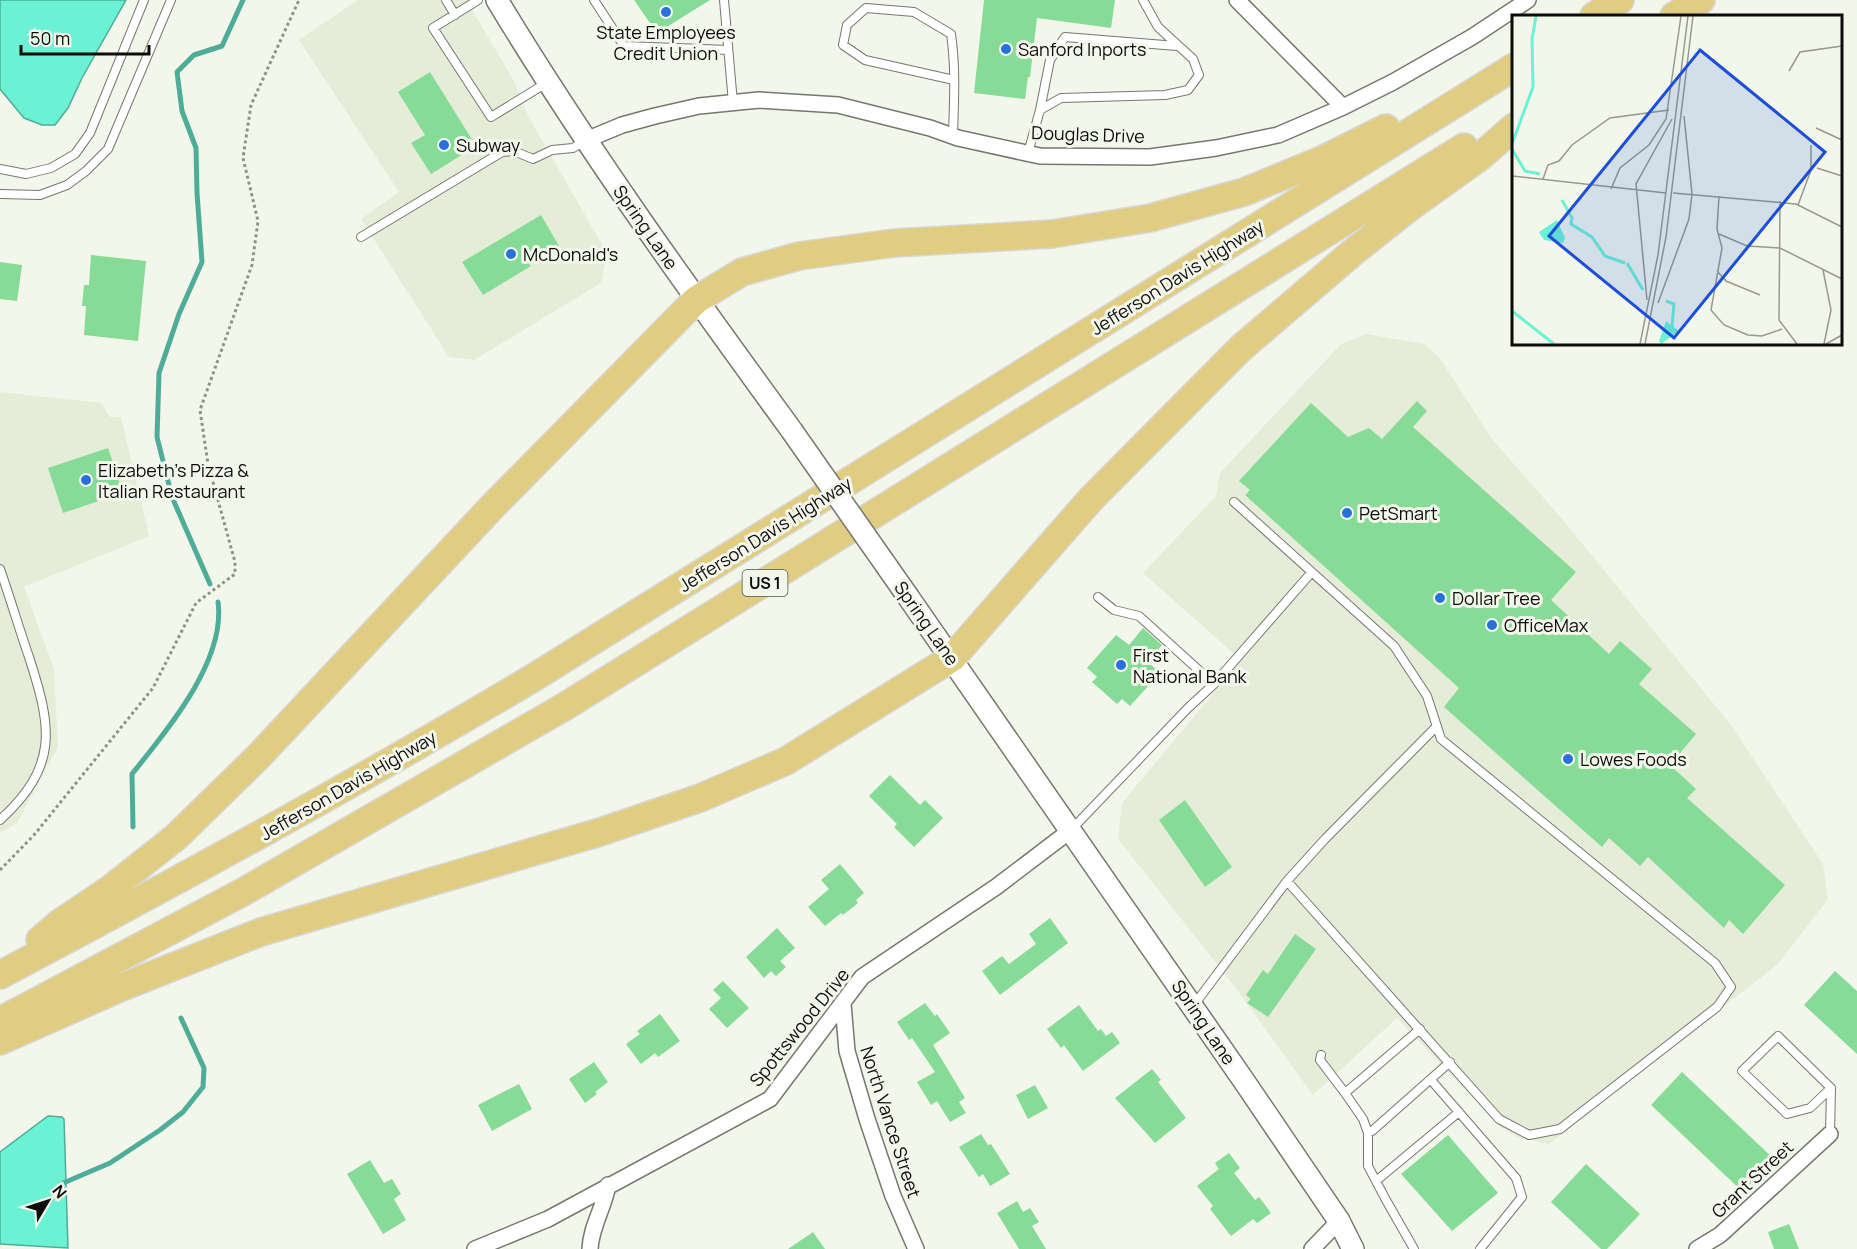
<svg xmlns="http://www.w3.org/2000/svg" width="1857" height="1249" font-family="Manrope,sans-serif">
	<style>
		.built { fill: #e5ecd8 }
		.water { fill: #6bf2d5; stroke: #4ead98; stroke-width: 1.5 }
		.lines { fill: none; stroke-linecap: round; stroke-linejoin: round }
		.stream { stroke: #4ead98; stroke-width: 5 }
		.building { fill: #86db97 }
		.lane-casing { stroke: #74786d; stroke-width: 10 }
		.street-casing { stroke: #74786d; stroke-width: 18 }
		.secondary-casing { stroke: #74786d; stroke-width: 24 }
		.highway-casing { stroke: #d8d8d8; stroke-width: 30 }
		.path { stroke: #8f928a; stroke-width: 3; stroke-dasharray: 3 3; stroke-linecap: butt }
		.lane { stroke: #fff; stroke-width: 8 }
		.street { stroke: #fff; stroke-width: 15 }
		.secondary { stroke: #fff; stroke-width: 21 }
		.highway { stroke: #e0cd82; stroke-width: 27 }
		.secondary-bridge-casing { stroke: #74786d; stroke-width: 24; stroke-linecap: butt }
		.secondary-bridge { stroke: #fff; stroke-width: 21 }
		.poi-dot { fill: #2871dd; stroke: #f3f7eb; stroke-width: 2 }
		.labels { text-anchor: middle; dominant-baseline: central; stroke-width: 6; stroke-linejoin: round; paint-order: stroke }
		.shield { fill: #f3f7eb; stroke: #51534d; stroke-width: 1.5 }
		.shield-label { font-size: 16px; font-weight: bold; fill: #0c0d09 }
		.poi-label { font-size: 18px; fill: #0c0d09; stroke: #f3f7eb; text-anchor: start }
		.street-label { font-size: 18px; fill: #0c0d09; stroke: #f3f7eb }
		.inset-river { fill: none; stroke: #6bf2d5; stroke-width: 3 }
		.inset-road { fill: none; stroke: #979991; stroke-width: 1.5 }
		.view { fill: #1d4ed8; fill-opacity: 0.15; stroke: #1d4ed8; stroke-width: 3 }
		.inset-edge { fill: none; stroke: #0c0d09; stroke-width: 3 }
	</style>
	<rect width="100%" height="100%" fill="#f3f7eb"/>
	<!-- built -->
	<path class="built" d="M 358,0 L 466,0 L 514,81 L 529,118 L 607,253 L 601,283 L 474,360 L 449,357 L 361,219 L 399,192 L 299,40 Z
		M 1366,334 L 1424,344 L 1439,357 L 1492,439 L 1562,519 L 1731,725 L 1823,864 L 1828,899 L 1778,964 L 1549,1144 L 1517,1137 L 1499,1126 L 1397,1018 L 1313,1095 L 1232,983 L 1118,839 L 1122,803 L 1241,660 L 1143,573 L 1216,496 L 1220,473 L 1341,344 Z
		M 0,392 L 101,403 L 110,417 L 121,417 L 149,536 L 24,587 L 54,669 L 58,747 L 17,823 L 0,833 Z"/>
	<!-- water -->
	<path class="water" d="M 0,0 L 126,0 L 82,78 L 68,108 L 55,125 L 42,125 L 24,118 L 0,89 Z
		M 48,1116 L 62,1117 L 64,1119 L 68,1248 L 0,1244 L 0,1152 Z"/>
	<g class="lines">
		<!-- stream -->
		<path class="stream" d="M 210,584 L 172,497 L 157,437 L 159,373 L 179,314 L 202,262 L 197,193 L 196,148 L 182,111 L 177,72 L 194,55 L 222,46 L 243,0
			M 133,827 L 132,774 C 167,730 226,661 218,602
			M 61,1184 L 110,1163 L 160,1130 L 183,1112 L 203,1087 L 204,1068 L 181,1018"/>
	</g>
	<!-- building -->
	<path class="building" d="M 634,0 L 710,0 L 657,33 Z
		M 984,0 L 1115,0 L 1111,28 L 1037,18 L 1030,77 L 1028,77 L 1025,99 L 974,93 Z
		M 430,72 L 476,146 L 431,174 L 411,143 L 425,135 L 398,92 Z
		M 541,215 L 559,246 L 529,264 L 531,266 L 483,295 L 462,262 Z
		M 91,255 L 146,261 L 138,341 L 84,335 L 86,306 L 82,306 L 84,285 L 89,285 Z
		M 0,262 L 22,265 L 17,301 L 0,299 Z
		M 1417,401 L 1427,411 L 1413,427 L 1576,572 L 1551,600 L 1609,654 L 1620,641 L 1652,669 L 1639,684 L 1696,734 L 1670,765 L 1696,789 L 1687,798 L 1785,885 L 1743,934 L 1729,920 L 1724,928 L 1648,857 L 1640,866 L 1609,838 L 1602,847 L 1444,707 L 1459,688 L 1245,495 L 1250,490 L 1239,481 L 1311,403 L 1348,437 L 1369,428 L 1382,439 Z
		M 108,448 L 123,493 L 63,513 L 48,468 Z
		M 1143,628 L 1162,645 L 1148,662 L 1160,673 L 1130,706 L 1122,699 L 1117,704 L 1092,682 L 1097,677 L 1087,668 L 1116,635 L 1129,645 Z
		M 890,775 L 920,805 L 925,800 L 943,818 L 914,847 L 894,827 L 897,824 L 869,796 Z
		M 1185,800 L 1232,867 L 1205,887 L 1159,820 Z
		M 840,864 L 864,893 L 856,900 L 858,903 L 843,915 L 841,913 L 825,926 L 808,907 L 829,889 L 821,880 Z
		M 1050,918 L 1068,943 L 1000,995 L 982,971 L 1002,956 L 1009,964 L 1036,944 L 1029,934 Z
		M 777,928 L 795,948 L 780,961 L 786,967 L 776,976 L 771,971 L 764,978 L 746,957 Z
		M 1295,934 L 1316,949 L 1268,1017 L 1247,1003 L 1251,999 L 1246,995 L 1263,970 L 1268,974 Z
		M 1835,971 L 1857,991 L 1857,1054 L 1804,1005 Z
		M 723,981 L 749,1008 L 727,1028 L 709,1009 L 721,998 L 713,990 Z
		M 925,1003 L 935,1016 L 937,1014 L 950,1033 L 933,1045 L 965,1098 L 959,1102 L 966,1113 L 950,1122 L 937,1101 L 931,1105 L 917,1082 L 935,1072 L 912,1038 L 909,1040 L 897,1022 Z
		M 1079,1005 L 1098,1031 L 1101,1029 L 1106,1036 L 1112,1032 L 1120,1043 L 1083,1071 L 1064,1045 L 1061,1048 L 1047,1029 Z
		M 660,1014 L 680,1041 L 658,1057 L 655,1053 L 641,1064 L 626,1044 L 640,1034 L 637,1031 Z
		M 594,1062 L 608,1082 L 595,1092 L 597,1094 L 585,1103 L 569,1079 Z
		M 1152,1069 L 1161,1080 L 1158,1082 L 1186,1118 L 1155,1143 L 1115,1098 Z
		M 1682,1072 L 1776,1161 L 1745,1194 L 1651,1105 Z
		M 519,1084 L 532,1109 L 492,1131 L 478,1105 Z
		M 1035,1085 L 1048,1108 L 1028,1119 L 1016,1095 Z
		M 981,1134 L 988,1145 L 991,1144 L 1010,1174 L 990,1186 L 983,1174 L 979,1177 L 959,1147 Z
		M 1448,1135 L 1498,1193 L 1452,1231 L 1401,1174 Z
		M 1229,1153 L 1240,1168 L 1234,1173 L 1255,1200 L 1259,1197 L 1271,1213 L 1257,1223 L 1253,1219 L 1231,1236 L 1210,1209 L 1213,1206 L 1197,1186 L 1219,1169 L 1215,1163 Z
		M 370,1160 L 384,1183 L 392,1179 L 401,1194 L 394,1199 L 406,1220 L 383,1234 L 347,1174 Z
		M 1586,1164 L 1640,1214 L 1607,1249 L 1601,1249 L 1551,1202 Z
		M 1017,1201 L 1023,1212 L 1030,1208 L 1039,1222 L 1032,1226 L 1046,1249 L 1019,1249 L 997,1213 Z
		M 1789,1224 L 1799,1249 L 1774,1249 L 1768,1232 Z
		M 813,1232 L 825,1249 L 788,1249 Z"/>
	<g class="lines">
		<defs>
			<path id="lane" d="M 446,0 L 455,15
				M 478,0 L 433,28 L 491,117 L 548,82
				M 594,0 L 624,46 L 728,50
				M 724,0 L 733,103
				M 1040,110 L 1050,60 L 1065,37 L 1177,46
				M 953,136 C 954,102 956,68 951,34 L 914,12 L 866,8 L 847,25 L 843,45 L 865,60 L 954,80
				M 1028,153 L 1040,110 L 1061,98 L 1165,95 L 1188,90 L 1199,75 L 1193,59 L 1158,27 L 1143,0
				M 0,169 L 26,174 L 51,168 L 75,154 L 90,133 L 144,0
				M 0,194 L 40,195 L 67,185 L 86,171 L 108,149 L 171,0
				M 361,237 L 502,152 L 514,151 L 533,159 L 552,150 L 573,148 L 585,141
				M 1234,502 L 1394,646 L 1427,696 L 1441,739 L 1715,963 L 1731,987 L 1717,1007 L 1560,1129 L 1529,1135 L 1499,1119 L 1287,881
				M 0,569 C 10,598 19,628 29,657 C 52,728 59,766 0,820
				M 1098,597 L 1114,610 L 1139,616 L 1214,684
				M 1072,829 L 1187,709 L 1214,684 L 1311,573
				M 1194,1005 L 1287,881 L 1325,839 L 1436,727
				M 1321,1055 L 1320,1060 L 1345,1093
				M 1431,1080 L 1516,1178 L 1522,1197 L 1480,1249
				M 1368,1133 L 1372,1131 L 1450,1062
				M 1830,1134 L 1831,1088 L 1778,1036 L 1742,1071 L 1787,1114 L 1810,1108 L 1831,1088
				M 1376,1181 L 1459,1112
				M 1414,1249 L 1386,1200 L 1368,1166 L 1368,1133 L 1363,1119 L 1345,1093 L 1420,1029"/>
			<path id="street" d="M 1237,0 L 1343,107
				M 586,140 L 622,125 L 655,116 L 699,106 L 759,100 L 838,105 L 930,128 L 958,138 L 1040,156 L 1150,157 L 1216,148 L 1278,135 L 1343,107 L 1393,82 L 1472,37 L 1528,0
				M 843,1004 L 847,1051 L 867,1119 L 893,1196 L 916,1249
				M 475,1249 L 548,1219 L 770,1099 L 862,977 L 996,887 L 1071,830
				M 590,1249 C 591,1226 604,1208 608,1185
				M 1312,1249 L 1339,1221
				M 1697,1249 L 1720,1235 L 1830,1134"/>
			<path id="secondary" d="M 497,0 C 587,149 690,291 792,431
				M 909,598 L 1244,1081 L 1339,1221 L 1353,1249"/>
			<path id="highway" d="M 1594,16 L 1620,0
				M 1674,16 L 1701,0
				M 40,940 L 60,923 L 109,890 L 176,837 L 258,757 L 491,508 L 696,300 L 742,272 L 799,256 L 894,243 L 1052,234 L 1150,218 L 1244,192 L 1322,160 L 1386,128
				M 0,975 C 180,880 358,782 533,678 L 1514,67
				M 0,1021 L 243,892 L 564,707 L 1464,147
				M 0,1041 L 122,987 L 261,932 L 600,832 L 700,798 L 786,761 L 952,658 L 1091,499 L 1241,348 L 1352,253 L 1410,207 L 1481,156 L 1514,127"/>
		</defs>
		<!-- lane casing -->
		<use href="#lane" class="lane-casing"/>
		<!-- street casing -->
		<use href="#street" class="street-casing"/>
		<!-- secondary casing -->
		<use href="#secondary" class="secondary-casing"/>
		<!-- highway casing -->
		<use href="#highway" class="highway-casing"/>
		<!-- path -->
		<path class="path" d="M 0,870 L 34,835 L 153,688 L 196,603 L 235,574 L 235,562 L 208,464 L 200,410 L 252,265 L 258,221 L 243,158 L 251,105 L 299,0"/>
		<!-- lane -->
		<use href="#lane" class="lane"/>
		<!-- street -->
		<use href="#street" class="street"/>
		<!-- secondary -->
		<use href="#secondary" class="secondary"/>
		<!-- highway -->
		<use href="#highway" class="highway"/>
		<defs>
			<path id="secondary-bridge" d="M 792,431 L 909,598"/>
		</defs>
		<!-- secondary-bridge casing -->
		<use href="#secondary-bridge" class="secondary-bridge-casing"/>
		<!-- secondary-bridge -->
		<use href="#secondary-bridge" class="secondary-bridge"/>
	</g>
	<!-- markers -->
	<g class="poi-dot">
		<circle cx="666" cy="12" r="6"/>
		<circle cx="1006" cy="49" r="6"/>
		<circle cx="444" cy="145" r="6"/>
		<circle cx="511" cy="254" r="6"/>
		<circle cx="86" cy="480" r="6"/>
		<circle cx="1347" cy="513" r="6"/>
		<circle cx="1440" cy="598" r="6"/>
		<circle cx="1492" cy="625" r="6"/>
		<circle cx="1121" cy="665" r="6"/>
		<circle cx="1568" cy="759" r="6"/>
	</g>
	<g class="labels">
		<!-- shield labels -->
		<rect class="shield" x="742.5" y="570" width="45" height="26" rx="4.5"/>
		<g class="shield-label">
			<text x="765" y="583">US 1</text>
		</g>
		<!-- poi labels -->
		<g class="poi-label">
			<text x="666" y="32" text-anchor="middle">State Employees<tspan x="666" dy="21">Credit Union</tspan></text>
			<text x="1018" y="49">Sanford Inports</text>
			<text x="456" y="145">Subway</text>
			<text x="523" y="254">McDonald's</text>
			<text x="98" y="470">Elizabeth’s Pizza &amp;<tspan x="98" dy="21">Italian Restaurant</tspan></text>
			<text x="1359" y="513">PetSmart</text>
			<text x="1452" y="598">Dollar Tree</text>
			<text x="1504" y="625">OfficeMax</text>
			<text x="1133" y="655">First<tspan x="1133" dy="21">National Bank</tspan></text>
			<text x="1580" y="759">Lowes Foods</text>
		</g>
		<!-- street labels -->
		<g class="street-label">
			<text transform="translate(1088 134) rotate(2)">Douglas Drive</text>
			<text transform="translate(646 227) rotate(55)">Spring Lane</text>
			<text transform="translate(1177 277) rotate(-32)">Jefferson Davis Highway</text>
			<text transform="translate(765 534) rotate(-32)">Jefferson Davis Highway</text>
			<text transform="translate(927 623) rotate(55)">Spring Lane</text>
			<text transform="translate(348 785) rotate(-30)">Jefferson Davis Highway</text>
			<text transform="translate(1204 1022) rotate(56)">Spring Lane</text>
			<text transform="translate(799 1027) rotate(-51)">Spottswood Drive</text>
			<text transform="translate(891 1122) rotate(72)">North Vance Street</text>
			<text transform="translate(1752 1179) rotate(-43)">Grant Street</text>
		</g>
	</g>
	<!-- overview -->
	<g transform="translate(1512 15)">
		<rect width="330" height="330" fill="#f3f7eb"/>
		<path d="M 45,205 L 53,223 L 51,228 L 32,225 L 27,217 ZM 154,306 L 167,316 L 149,329 L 147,326 Z" fill="#6bf2d5"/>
		<path class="inset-river" d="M 0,129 L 21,72 L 20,24 L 24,1M 0,134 L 13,156 L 28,159M 50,185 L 60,203 L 59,209 L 80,222 L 93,241 L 113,248M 115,248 L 131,275M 154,286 L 162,289 L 160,312M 0,296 L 42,329"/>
		<path class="inset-road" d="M 277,56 L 288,37 L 330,31M 304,113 L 330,125M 305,153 L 330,161M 0,161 L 154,178M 31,164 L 36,150 L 47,146 L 60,130 L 98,103 L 157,95M 99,174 L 108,153 L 137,130 L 154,104 L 169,1M 161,178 L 284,189 L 330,212M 207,181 L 205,214 L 210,233 L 199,295 L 212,310 L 236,320 L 250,321 L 270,314M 268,186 L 267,305 L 285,329M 286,190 L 299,155 L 299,130M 207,219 L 235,231 L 268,233 L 330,264M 311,255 L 319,295 L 312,329M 205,256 L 214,266 L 248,280M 135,285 L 124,169 L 160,104M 146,288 L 177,204 L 180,179 L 172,101M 128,329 L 146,240 L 176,1M 133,329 L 154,222 L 181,1M 314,329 L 330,320"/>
		<path class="view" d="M 188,35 L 313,137 L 162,323 L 37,221 Z"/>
		<rect width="330" height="330" class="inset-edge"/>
	</g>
	<!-- north arrow -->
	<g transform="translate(48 1201) rotate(51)" stroke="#f3f7eb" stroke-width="4.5" paint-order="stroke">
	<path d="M0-4.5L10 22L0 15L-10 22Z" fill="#0c0d09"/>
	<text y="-9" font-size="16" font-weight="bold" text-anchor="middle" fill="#0c0d09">N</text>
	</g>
	<!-- scale -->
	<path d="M21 45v9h128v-9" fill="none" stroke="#0c0d09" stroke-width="3"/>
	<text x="30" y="45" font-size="18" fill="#0c0d09" stroke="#f3f7eb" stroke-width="4.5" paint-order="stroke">50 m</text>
</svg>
